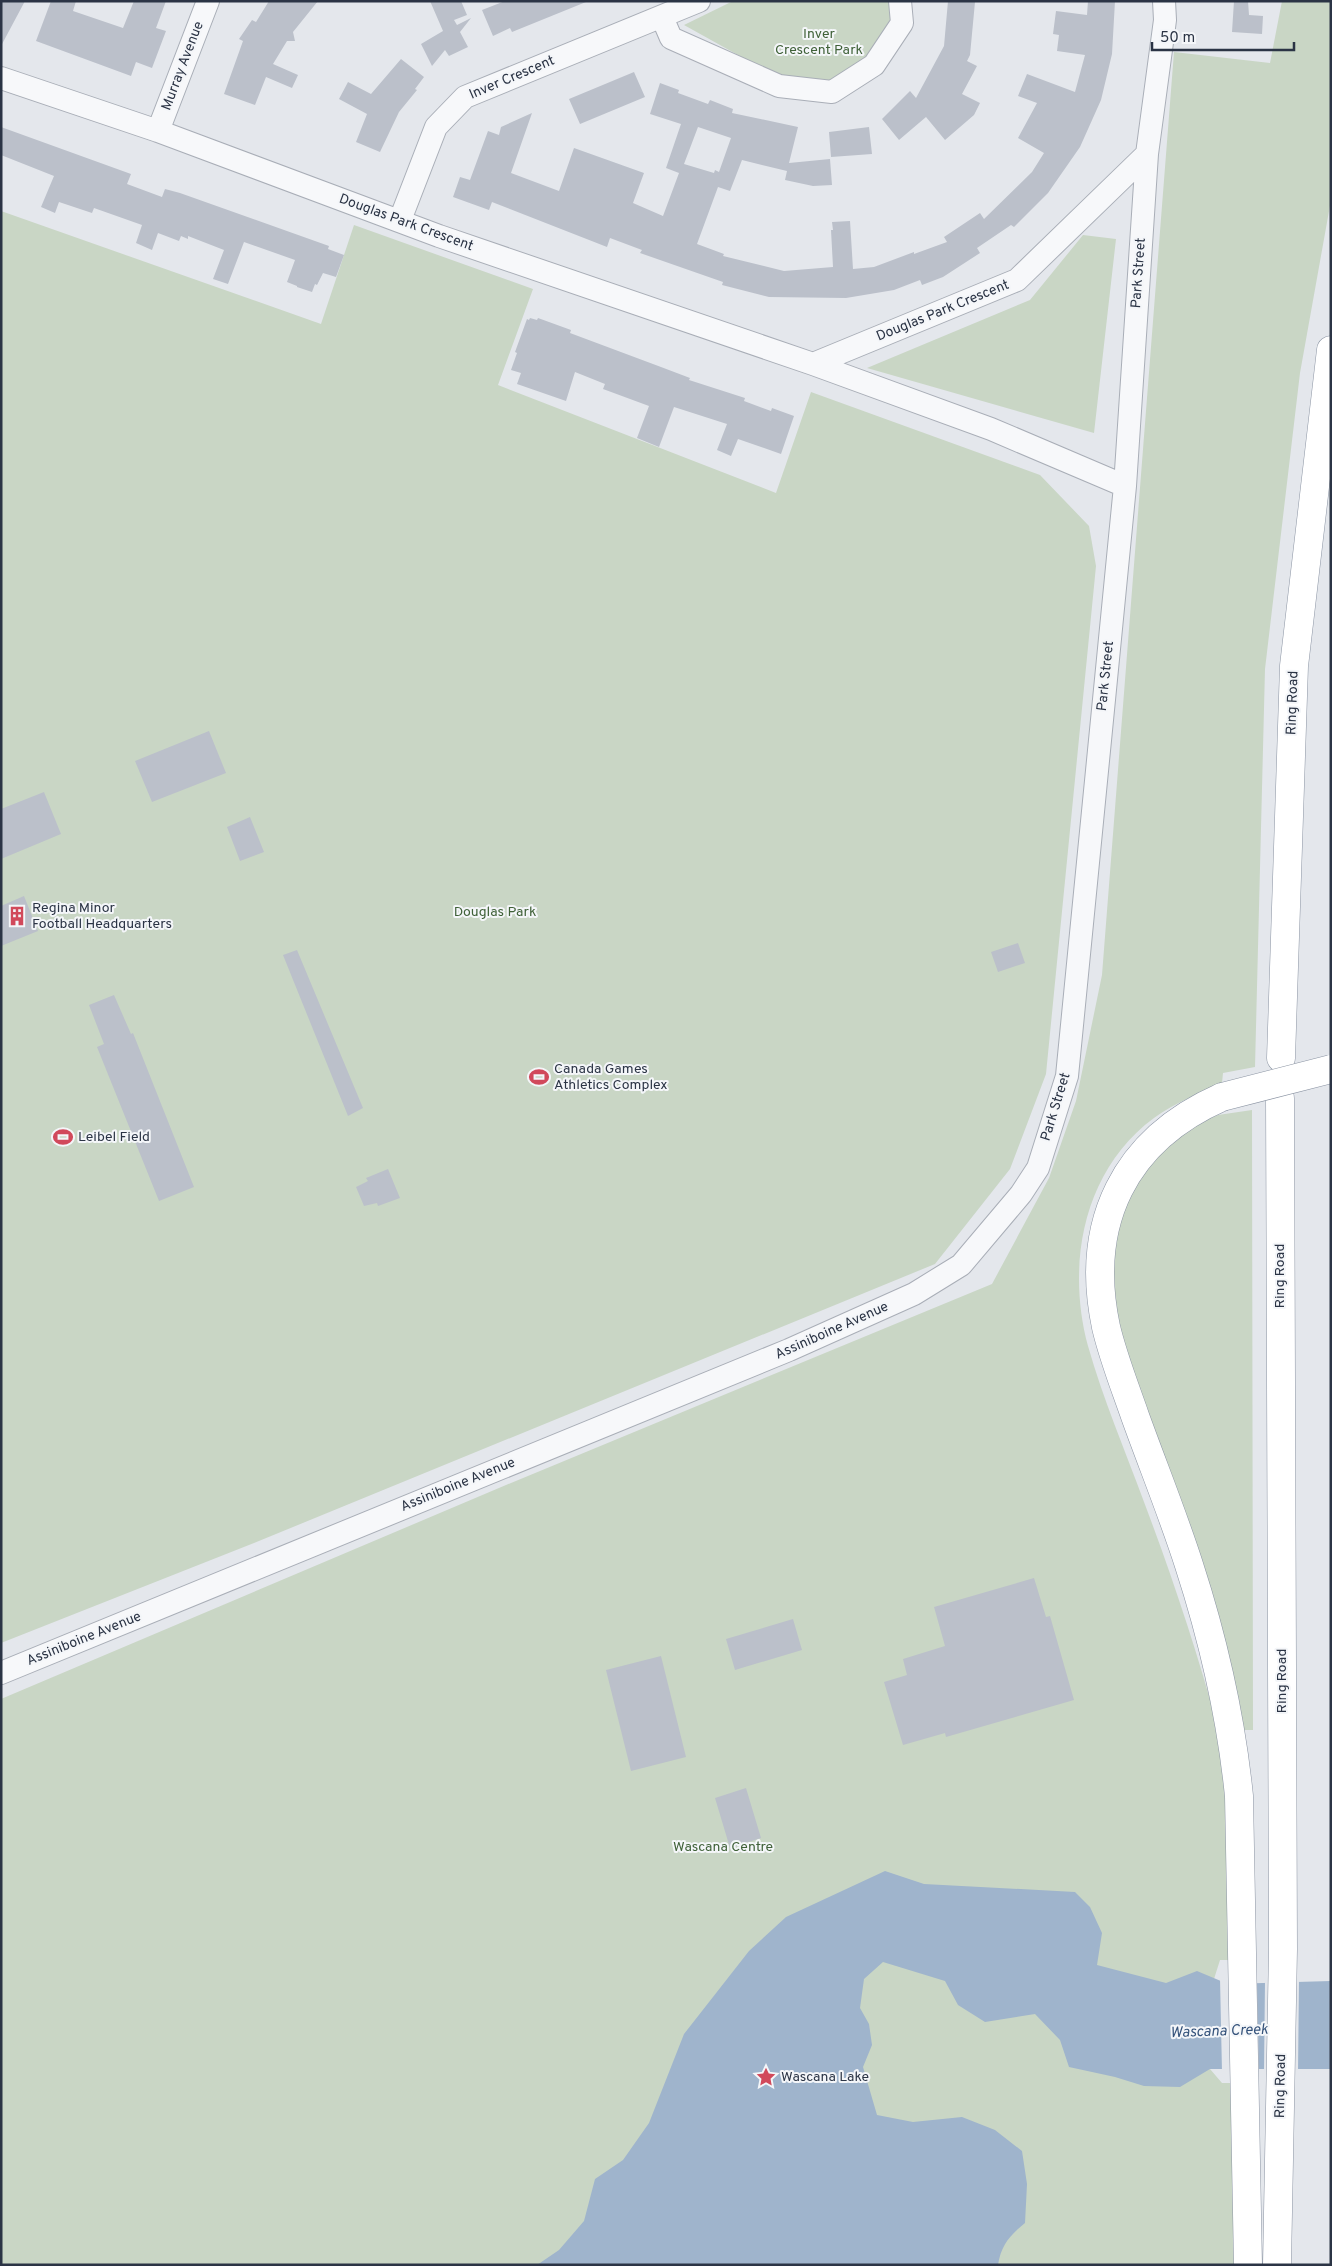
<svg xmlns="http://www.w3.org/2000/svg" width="1332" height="2266" font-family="Overpass,sans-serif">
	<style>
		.green { fill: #c9d6c5 }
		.water { fill: #9fb4cc }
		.pier { fill: #e4e7ec }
		.building { fill: #bbc0ca; fill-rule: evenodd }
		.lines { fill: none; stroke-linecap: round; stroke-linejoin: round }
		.minor-casing { stroke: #a9aeb7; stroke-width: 24 }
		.motorway-casing { stroke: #8b94a3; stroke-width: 29 }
		.minor { stroke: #f7f8fa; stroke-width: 22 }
		.motorway { stroke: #fff; stroke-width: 28 }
		.motorway-bridge-casing { stroke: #8b94a3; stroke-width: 29; stroke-linecap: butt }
		.motorway-bridge { stroke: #fff; stroke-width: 28 }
		.labels { text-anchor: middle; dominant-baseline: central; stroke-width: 4; stroke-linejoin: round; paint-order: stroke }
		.park-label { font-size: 14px; fill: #3f6138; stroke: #f4f6f9 }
		.street-label { font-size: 14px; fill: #2b3445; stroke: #f4f6f9 }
		.poi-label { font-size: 14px; fill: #2b3445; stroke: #f4f6f9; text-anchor: start }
		.water-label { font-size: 15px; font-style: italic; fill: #34527a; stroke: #f4f6f9 }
	</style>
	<rect width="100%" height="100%" fill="#e4e7ec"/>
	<!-- green -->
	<path class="green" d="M 733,1 L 890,1 L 891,18 L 867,60 L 831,85 L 781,79 L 684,25 Z
		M 1282,1 L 1331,1 L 1331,200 L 1300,373 L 1265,669 L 1255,1067 L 1223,1073 L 1222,1083 C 1199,1093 1175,1103 1154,1118 C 1083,1170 1066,1265 1088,1346 C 1103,1399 1125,1450 1144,1502 C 1172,1576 1197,1651 1218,1728 C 1222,1745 1222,1764 1224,1781 C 1230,1840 1230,1901 1233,1960 L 1220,1960 L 1214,1979 L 1210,2069 L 1222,2083 L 1233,2083 L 1234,2265 L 1,2265 L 1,1699 L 506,1485 L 992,1284 L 1049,1178 L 1076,1101 L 1102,975 L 1174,52 L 1270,63 Z
		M 1,211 L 321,324 L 354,225 L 533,289 L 498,385 L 776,493 L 811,392 L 1040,475 L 1089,526 L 1096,566 L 1046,1074 L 1010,1169 L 935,1264 L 254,1543 L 1,1643 Z
		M 1083,235 L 1116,239 L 1094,433 L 867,368 L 1030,300 Z
		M 1252,1110 L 1253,1730 L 1237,1730 L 1111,1306 L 1110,1254 L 1119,1208 L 1140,1171 L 1196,1124 L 1218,1115 Z"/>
	<!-- water -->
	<path class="water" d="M 885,1871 L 924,1884 L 1075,1892 L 1090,1907 L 1102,1933 L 1097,1965 L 1166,1983 L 1197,1971 L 1228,1984 L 1331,1981 L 1331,2069 L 1210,2069 L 1180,2087 L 1144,2086 L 1115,2077 L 1069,2067 L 1060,2040 L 1035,2014 L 985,2022 L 958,2005 L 945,1981 L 883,1962 L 864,1979 L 860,2008 L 869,2024 L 872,2045 L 863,2067 L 877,2115 L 913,2122 L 962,2117 L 995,2130 L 1022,2151 L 1027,2184 L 1025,2223 C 1010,2235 1001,2245 998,2265 L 537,2265 L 559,2250 L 584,2221 L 595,2179 L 623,2160 L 649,2123 L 684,2034 L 749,1951 L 786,1917 Z"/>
	<!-- pier -->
	<path class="pier" d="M 1220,1978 L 1228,1982 L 1257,1981 L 1259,2072 L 1222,2072 Z
		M 1299,1980 L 1298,2072 L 1264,2072 L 1265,1981 Z"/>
	<!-- building -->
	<path class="building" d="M 1,1 L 25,1 L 1,46 Z
		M 51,1 L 76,1 L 73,11 L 123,28 L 134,1 L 166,1 L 156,28 L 166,31 L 152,68 L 136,62 L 131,76 L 36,41 Z
		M 269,1 L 318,1 L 293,32 L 295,41 L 287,41 L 273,64 L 298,75 L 292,88 L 266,77 L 255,105 L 224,94 L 243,41 L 239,39 L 252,20 L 256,22 Z
		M 430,1 L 461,1 L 467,15 L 454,20 L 457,25 L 471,18 L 460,32 L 468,47 L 449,56 L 445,50 L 432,66 L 421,44 L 443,31 Z
		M 505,1 L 585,1 L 586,2 L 512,32 L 510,28 L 493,36 L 482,10 Z
		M 948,1 L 975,2 L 970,55 L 967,61 L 977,66 L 962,94 L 980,103 L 974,115 L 945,140 L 926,117 L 899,140 L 882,119 L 910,91 L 916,98 L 944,46 Z
		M 1088,1 L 1115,1 L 1112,54 L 1101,100 L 1080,147 L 1048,193 L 1014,227 L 1011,225 L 977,248 L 980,253 L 943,277 L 922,285 L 920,280 L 894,290 L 846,298 L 769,297 L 722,285 L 723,282 L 640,253 L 642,250 L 610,238 L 607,247 L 492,202 L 489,210 L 453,197 L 460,177 L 470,180 L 488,131 L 499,135 L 501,127 L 532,113 L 511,173 L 559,191 L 574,148 L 644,173 L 633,203 L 663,216 L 679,173 L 666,168 L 681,124 L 650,114 L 660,83 L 679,90 L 678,93 L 708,104 L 710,100 L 733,109 L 732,113 L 798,127 L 789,163 L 830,159 L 832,185 L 813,186 L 785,180 L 787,171 L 742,160 L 730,191 L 718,187 L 697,244 L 724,254 L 723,256 L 784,271 L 833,267 L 831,230 L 833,230 L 832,222 L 850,221 L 853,269 L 874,267 L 914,252 L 914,254 L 947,242 L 944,237 L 980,213 L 984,219 L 1032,172 L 1044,153 L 1018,138 L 1037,103 L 1018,96 L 1027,74 L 1075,92 L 1085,55 L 1057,51 L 1059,35 L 1053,34 L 1056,11 L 1087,15 ZM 698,127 L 731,138 L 719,172 L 715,170 L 714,173 L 684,164 Z
		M 1234,1 L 1248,1 L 1249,15 L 1263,16 L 1262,34 L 1232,32 Z
		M 401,59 L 424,77 L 415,89 L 417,90 L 399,112 L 380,152 L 356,142 L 367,114 L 339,99 L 348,82 L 371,94 Z
		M 634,72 L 645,97 L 580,124 L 569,99 Z
		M 1,127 L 131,174 L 127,184 L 162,197 L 165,189 L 180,193 L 329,246 L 328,249 L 344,255 L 336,277 L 323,273 L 317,285 L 315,284 L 312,292 L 297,287 L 297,286 L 287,282 L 295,260 L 244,242 L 228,284 L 213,279 L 224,250 L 188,236 L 188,239 L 181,236 L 179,241 L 158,233 L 152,250 L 136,243 L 142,225 L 94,208 L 92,213 L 59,202 L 55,213 L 41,207 L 54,176 L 1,155 Z
		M 869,127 L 872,154 L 831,157 L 829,132 Z
		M 530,318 L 537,320 L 538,318 L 571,330 L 570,333 L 661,367 L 690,378 L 689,380 L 745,398 L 744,401 L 771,411 L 772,408 L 794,416 L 781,454 L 738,439 L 731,456 L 717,450 L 727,424 L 674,407 L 659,447 L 637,438 L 649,406 L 603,389 L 605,384 L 575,372 L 566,401 L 517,384 L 521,373 L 511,370 L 517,353 L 515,352 L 527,319 L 529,320 Z
		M 209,731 L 226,773 L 152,802 L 135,761 Z
		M 44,792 L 61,834 L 1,859 L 1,809 Z
		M 250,817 L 264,852 L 240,861 L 227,827 Z
		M 24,896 L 38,931 L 1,946 L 1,906 Z
		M 1018,943 L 1025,963 L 998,972 L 991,952 Z
		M 297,950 L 363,1108 L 348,1116 L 283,955 Z
		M 114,995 L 131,1034 L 133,1033 L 194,1187 L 159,1201 L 97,1047 L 104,1044 L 89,1005 Z
		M 388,1169 L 400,1198 L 378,1206 L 377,1203 L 364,1206 L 356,1187 L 368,1181 L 366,1178 Z
		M 1034,1578 L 1046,1617 L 1050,1616 L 1074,1700 L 946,1737 L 945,1733 L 903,1745 L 884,1682 L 907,1675 L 903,1659 L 945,1646 L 934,1607 Z
		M 793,1619 L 802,1650 L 735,1670 L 726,1639 Z
		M 661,1656 L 686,1757 L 631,1771 L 606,1670 Z
		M 746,1788 L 761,1838 L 730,1848 L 715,1798 Z"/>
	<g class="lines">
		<defs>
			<path id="minor" d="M 662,17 L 671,38 L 779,86 L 832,92 L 874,65 L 902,23 L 900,1
				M 1,78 L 158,131 L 439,236 L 813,364 L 991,429 L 1125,486
				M 158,131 L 208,1
				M 400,220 L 436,127 L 465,97 L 699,1
				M 813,364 L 1017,280 L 1147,154
				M 1,1673 L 789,1350 L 914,1294 L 961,1265 L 1021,1194 L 1038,1168 L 1067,1076 L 1125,486 L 1147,154 L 1165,20 L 1164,1"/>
			<path id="motorway" d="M 1281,1058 L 1294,666 L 1331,350
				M 1222,1097 C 1124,1140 1084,1223 1106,1327 C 1113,1357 1125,1387 1135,1416 C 1153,1466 1173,1515 1189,1565 C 1214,1642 1231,1717 1239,1796 L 1248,2265
				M 1277,2265 L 1283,1949 L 1280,1098"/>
		</defs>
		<!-- minor casing -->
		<use href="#minor" class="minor-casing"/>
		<!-- motorway casing -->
		<use href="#motorway" class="motorway-casing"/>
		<!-- minor -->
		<use href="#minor" class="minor"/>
		<!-- motorway -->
		<use href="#motorway" class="motorway"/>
		<defs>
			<path id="motorway-bridge" d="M 1222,1097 L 1331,1069"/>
		</defs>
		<!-- motorway-bridge casing -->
		<use href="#motorway-bridge" class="motorway-bridge-casing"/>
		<!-- motorway-bridge -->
		<use href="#motorway-bridge" class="motorway-bridge"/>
	</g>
	<!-- icons -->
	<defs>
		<symbol id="building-bare" viewBox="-9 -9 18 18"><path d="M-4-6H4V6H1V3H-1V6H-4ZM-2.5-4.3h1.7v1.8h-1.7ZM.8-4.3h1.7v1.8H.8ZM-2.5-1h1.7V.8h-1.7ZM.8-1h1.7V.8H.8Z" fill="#d1495b" stroke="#f4f6f9" stroke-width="2.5" paint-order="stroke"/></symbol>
		<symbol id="stadium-bare" viewBox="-9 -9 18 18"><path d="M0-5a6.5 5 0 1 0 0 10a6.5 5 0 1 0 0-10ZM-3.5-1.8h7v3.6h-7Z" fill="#d1495b" stroke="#f4f6f9" stroke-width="2.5" paint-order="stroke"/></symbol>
		<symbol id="sight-bare" viewBox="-9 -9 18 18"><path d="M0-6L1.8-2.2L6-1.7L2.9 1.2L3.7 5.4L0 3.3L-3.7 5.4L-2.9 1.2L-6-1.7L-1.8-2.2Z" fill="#d1495b" stroke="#f4f6f9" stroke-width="2.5" paint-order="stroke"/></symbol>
	</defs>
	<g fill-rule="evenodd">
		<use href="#building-bare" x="3" y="902" width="28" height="28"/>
		<use href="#stadium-bare" x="525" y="1063" width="28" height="28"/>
		<use href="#stadium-bare" x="49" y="1123" width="28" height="28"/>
		<use href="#sight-bare" x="752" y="2063" width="28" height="28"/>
	</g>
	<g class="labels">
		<!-- park labels -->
		<g class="park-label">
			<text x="819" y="34">Inver<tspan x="819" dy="16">Crescent Park</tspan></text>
			<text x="495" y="912">Douglas Park</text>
			<text x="723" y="1847">Wascana Centre</text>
		</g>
		<!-- street labels -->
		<g class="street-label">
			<text transform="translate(183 66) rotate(-69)">Murray Avenue</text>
			<text transform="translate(512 78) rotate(-23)">Inver Crescent</text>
			<text transform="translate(406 223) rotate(20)">Douglas Park Crescent</text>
			<text transform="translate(1139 273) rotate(-86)">Park Street</text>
			<text transform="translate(943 311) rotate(-22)">Douglas Park Crescent</text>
			<text transform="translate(1106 676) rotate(-84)">Park Street</text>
			<text transform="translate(1293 703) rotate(-88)">Ring Road</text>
			<text transform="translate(1056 1107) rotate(-73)">Park Street</text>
			<text transform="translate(1280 1276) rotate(-90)">Ring Road</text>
			<text transform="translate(832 1331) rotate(-24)">Assiniboine Avenue</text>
			<text transform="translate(458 1485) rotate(-22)">Assiniboine Avenue</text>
			<text transform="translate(84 1639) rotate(-22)">Assiniboine Avenue</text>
			<text transform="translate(1282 1681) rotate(-90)">Ring Road</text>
			<text transform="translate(1281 2086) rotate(-89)">Ring Road</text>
		</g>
		<!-- poi labels -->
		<g class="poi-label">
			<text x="32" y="908">Regina Minor<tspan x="32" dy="16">Football Headquarters</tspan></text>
			<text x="554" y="1069">Canada Games<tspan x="554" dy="16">Athletics Complex</tspan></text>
			<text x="78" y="1137">Leibel Field</text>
			<text x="781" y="2077">Wascana Lake</text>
		</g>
		<!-- water labels -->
		<g class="water-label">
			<text transform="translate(1219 2032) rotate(-2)">Wascana Creek</text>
		</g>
	</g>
	<!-- border -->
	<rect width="1332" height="2266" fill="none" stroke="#2b3445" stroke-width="5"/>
	<!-- scale -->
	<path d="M1152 42v8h142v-8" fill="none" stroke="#2b3445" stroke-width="2.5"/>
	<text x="1160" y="42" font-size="15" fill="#2b3445" stroke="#f4f6f9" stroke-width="4" paint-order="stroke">50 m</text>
</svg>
